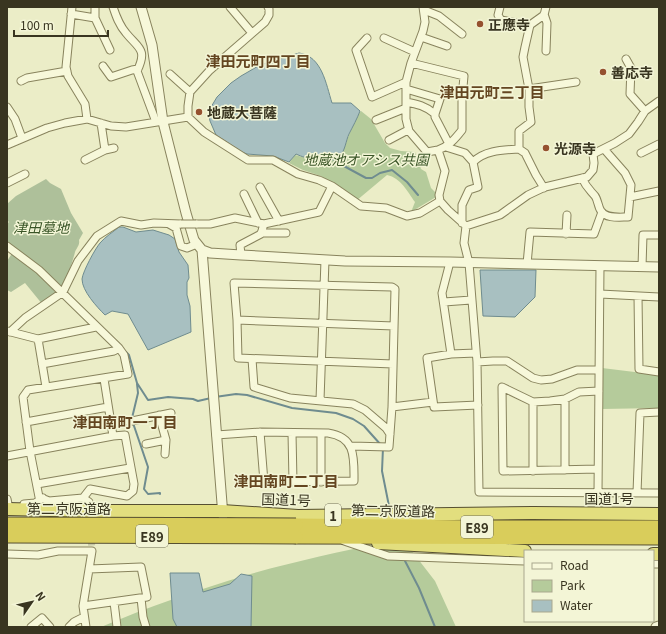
<svg xmlns="http://www.w3.org/2000/svg" width="666" height="634" font-family="Georgia,'Noto Sans JP',serif">
	<style>
		.green { fill: #b5cb9b }
		.cemetery { fill: #aec09a }
		.water { fill: #a8c0c1; stroke: #6f8c8f }
		.lines { fill: none; stroke-linecap: round; stroke-linejoin: round }
		.stream { stroke: #6f8c8f; stroke-width: 2 }
		.minor-tunnel { stroke: #c7c8a6; stroke-width: 7; stroke-dasharray: 7 3.5; stroke-linecap: butt }
		.minor-casing { stroke: #88835d; stroke-width: 9 }
		.tertiary-casing { stroke: #88835d; stroke-width: 11 }
		.trunk-casing { stroke: #564f31; stroke-width: 14 }
		.motorway-casing { stroke: #564f31; stroke-width: 15 }
		.minor { stroke: #f7f8da; stroke-width: 7 }
		.tertiary { stroke: #f7f8da; stroke-width: 9 }
		.trunk { stroke: #e2de7e; stroke-width: 12 }
		.motorway { stroke: #d9cd5b; stroke-width: 13 }
		.minor-bridge-casing { stroke: #88835d; stroke-width: 9; stroke-linecap: butt }
		.motorway-bridge-casing { stroke: #564f31; stroke-width: 15; stroke-linecap: butt }
		.minor-bridge { stroke: #f7f8da; stroke-width: 7 }
		.motorway-bridge { stroke: #d9cd5b; stroke-width: 13 }
		.poi-dot { fill: #95512f; stroke: #f3f5d6; stroke-width: 1.5 }
		.labels { text-anchor: middle; dominant-baseline: central; stroke-width: 3; stroke-linejoin: round; paint-order: stroke }
		.shield { fill: #f3f5d6; stroke: #716f57; stroke-width: 1 }
		.shield-label { font-size: 13px; font-weight: bold; fill: #393520 }
		.poi-label { font-size: 14px; font-weight: bold; fill: #393520; stroke: #f3f5d6; text-anchor: start }
		.park-label { font-size: 14px; font-style: italic; fill: #3a5527; stroke: #f3f5d6 }
		.street-label { font-size: 14px; fill: #393520; stroke: #f3f5d6 }
		.neighbourhood-label { font-size: 15px; font-weight: bold; fill: #644621; stroke: #f3f5d6 }
	</style>
	<rect width="100%" height="100%" fill="#ebedc7"/>
	<!-- green -->
	<path class="green" d="M 361,111 L 371,119 L 385,143 L 390,148 L 401,151 L 415,152 L 421,169 L 426,172 L 431,188 L 435,192 L 436,197 L 411,212 L 415,202 C 407,191 401,178 387,175 L 356,201 L 321,176 L 303,170 L 289,163 L 295,155 L 310,159 L 325,160 L 331,160 L 339,157 L 358,115 Z
		M 602,368 L 659,375 L 659,408 L 602,409 Z
		M 385,542 L 411,550 L 435,581 L 456,627 L 101,627 C 148,607 197,590 247,575 C 292,562 339,552 385,542 Z"/>
	<!-- cemetery -->
	<path class="cemetery" d="M 46,179 L 50,183 L 61,189 L 71,213 L 83,233 L 79,240 C 80,245 77,247 75,252 C 72,265 67,276 62,289 L 36,264 L 7,242 L 7,224 L 9,222 L 7,220 L 7,204 L 16,196 Z
		M 13,252 L 58,291 L 43,305 L 25,283 L 11,292 L 7,290 L 7,261 Z"/>
	<!-- water -->
	<path class="water" d="M 299,53 C 322,56 326,84 332,103 L 351,103 L 360,111 C 357,119 353,126 349,134 C 346,140 345,152 339,157 C 329,164 306,159 296,154 L 289,162 L 273,156 L 247,154 L 242,152 L 216,135 L 210,121 L 209,116 L 211,107 L 217,97 L 231,83 L 241,76 L 260,65 Z
		M 119,227 L 123,227 L 136,232 L 153,230 L 169,235 L 175,239 L 179,252 L 188,265 L 189,278 L 187,282 L 187,295 L 190,306 L 191,332 L 148,350 L 128,314 L 112,311 L 105,315 C 97,307 82,291 82,279 C 83,271 95,249 100,243 C 105,237 113,232 119,227 Z
		M 480,270 L 536,270 L 535,297 L 515,317 L 483,316 Z
		M 170,573 L 199,573 L 203,592 L 230,584 L 241,574 L 252,576 L 251,627 L 177,627 L 173,619 Z"/>
	<g class="lines">
		<!-- stream -->
		<path class="stream" d="M 333,159 L 342,165 L 366,178 L 372,178 L 380,173 L 392,170 L 407,182 L 418,195
			M 126,352 L 129,355 L 137,383 L 148,400 L 168,397 L 193,399 L 198,401 L 211,398
			M 215,397 L 236,394 L 247,395 L 292,408 L 336,413 L 353,419 L 364,426 L 381,445
			M 132,418 L 138,393 L 137,384
			M 133,423 L 148,467 L 144,489 L 148,494 L 160,493 L 160,494
			M 383,448 L 382,471 L 390,511
			M 404,559 L 419,588 L 435,627"/>
		<!-- minor-tunnel -->
		<path class="minor-tunnel" d="M 89,507 L 92,551"/>
		<defs>
			<path id="minor" d="M 72,7 L 66,67 L 68,76 L 85,104 L 87,119
				M 113,7 C 116,16 119,25 126,33 C 138,48 148,49 137,71 L 156,122
				M 230,7 L 252,33
				M 423,7 L 425,22 L 423,31 L 411,63 L 406,82 L 406,119 L 409,131 L 427,152 L 438,150
				M 500,7 L 498,15 L 501,20 L 530,25
				M 424,10 L 439,16 L 462,34
				M 71,14 L 95,18 L 95,7
				M 544,14 L 547,23 L 546,51
				M 95,18 L 110,50
				M 421,37 L 447,46
				M 367,38 L 356,50 L 372,97 L 406,82
				M 384,38 L 415,52
				M 626,59 L 631,68 L 630,94 L 645,111
				M 411,63 L 464,76 L 462,98 L 462,130 C 455,139 449,146 438,150 L 445,171 L 439,195 L 440,201 L 448,210 L 466,226
				M 103,66 L 111,77 L 132,70 L 138,69
				M 170,74 L 190,92 L 210,70 L 265,22 L 269,15 L 269,9 L 268,7
				M 21,81 L 27,78 L 67,71
				M 406,89 L 440,99 L 435,114 L 435,117 L 449,144
				M 529,89 L 576,82
				M 406,102 C 417,104 426,106 435,114
				M 7,107 L 15,119 L 22,138
				M 188,117 L 188,106 L 190,92
				M 376,120 L 406,108
				M 101,123 L 105,150 L 114,148
				M 389,140 L 408,130
				M 7,145 L 47,128 L 65,123 L 87,119 L 111,126 L 126,127 L 188,117 L 204,132 L 248,160 L 273,160 L 298,174 L 319,180 L 332,186 L 361,206 L 386,208 L 407,216 L 420,213 L 440,201
				M 446,147 L 465,153 L 473,162 C 485,150 503,150 519,149
				M 641,153 L 659,144
				M 85,160 L 105,150
				M 582,178 C 586,187 589,189 595,196 C 598,200 598,207 601,211 C 606,219 620,217 628,217 L 631,185 L 625,173 L 604,149
				M 7,183 L 25,174
				M 260,187 L 279,221
				M 544,188 L 536,175 L 525,153 L 519,149 L 519,131 L 531,122 L 529,107 L 529,89 L 523,57 L 525,47 L 530,25 L 544,15 L 546,7
				M 244,194 L 258,223
				M 630,197 L 659,191
				M 462,223 L 462,205 L 469,190 L 478,187 L 473,162
				M 169,224 L 176,228 L 181,246 L 187,248 L 197,244
				M 196,224 L 210,224 L 235,218 L 264,224 L 319,212 L 332,186
				M 466,226 L 464,243 L 469,263 L 477,362 L 479,492 L 659,493
				M 466,226 L 500,215 L 528,195 L 545,187 L 587,177 L 593,170 L 594,163 L 593,154 L 615,143 L 629,134 L 638,122 L 645,111 L 659,101
				M 261,233 L 286,233
				M 566,234 L 567,215
				M 7,246 L 39,270 L 119,348 L 124,355 L 128,374 L 28,390 L 23,397 L 30,451 L 39,497 L 49,501 L 83,498
				M 241,255 L 240,245 L 261,234 L 264,224
				M 450,262 L 442,293 L 451,354
				M 527,264 L 530,232 L 594,234 L 602,212
				M 642,267 L 643,235 L 659,235
				M 600,294 L 659,297
				M 638,296 L 639,369 L 659,372
				M 444,302 L 471,300
				M 237,320 L 394,326
				M 7,331 L 38,339 L 96,327
				M 10,332 L 25,318 L 63,292 L 78,261 L 97,236 L 121,221 L 141,225 L 154,223 L 181,224
				M 38,339 L 46,387
				M 476,353 L 451,354 L 427,358 L 434,407 L 478,405
				M 252,359 L 254,387 L 290,398 L 353,404 L 365,410 L 386,428 L 390,434
				M 477,362 L 493,361 L 507,361 L 533,378 L 541,380 L 552,379 L 577,370 L 599,370
				M 42,364 L 114,351 L 119,348
				M 104,379 L 113,436
				M 565,399 L 565,470
				M 320,400 L 325,260
				M 533,402 L 533,471
				M 392,407 L 433,402
				M 159,415 L 166,440 L 165,454
				M 110,420 L 132,421 L 171,413
				M 26,422 L 108,407
				M 292,433 L 293,482
				M 321,433 L 321,482
				M 216,435 L 260,432 L 328,433 C 356,437 354,458 354,481 L 264,482 L 260,432
				M 146,444 L 166,440
				M 351,446 L 389,447 L 392,407 L 395,289 L 392,287 L 234,283 L 237,320 L 238,358 L 393,364
				M 7,456 L 113,436 L 125,435 L 134,484 L 133,491 L 127,496 L 90,489 L 83,498 L 89,502
				M 598,469 L 503,471 L 502,387 L 533,402 L 550,401 L 565,399 L 579,392 L 599,391
				M 37,484 L 130,468
				M 598,492 L 600,266
				M 637,493 L 640,413 L 659,412
				M 7,499 L 8,504
				M 24,504 L 35,503 L 43,498
				M 344,541 L 388,556 L 525,561
				M 7,554 L 38,555 L 58,551 L 92,551 L 83,606 L 86,627
				M 653,564 L 659,564
				M 141,598 L 143,617 L 146,627
				M 114,602 L 117,627
				M 83,606 L 147,597 L 141,567 L 89,569
				M 31,627 L 42,618 L 50,627
				M 69,627 L 74,622 L 84,617"/>
			<path id="tertiary" d="M 141,7 L 152,45 L 163,122 L 186,213 L 194,240 L 202,250 L 223,516
				M 202,250 L 210,253 L 241,255 L 345,261 L 450,262 L 659,267
				M 656,627 L 659,626"/>
			<path id="trunk" d="M 7,509 L 93,511 L 222,511 L 298,516 L 533,513 L 659,514
				M 378,543 L 525,551
				M 653,554 L 659,554"/>
			<path id="motorway" d="M 296,525 L 477,527 L 659,527
				M 296,537 L 659,538"/>
		</defs>
		<!-- minor casing -->
		<use href="#minor" class="minor-casing"/>
		<!-- tertiary casing -->
		<use href="#tertiary" class="tertiary-casing"/>
		<!-- trunk casing -->
		<use href="#trunk" class="trunk-casing"/>
		<!-- motorway casing -->
		<use href="#motorway" class="motorway-casing"/>
		<!-- minor -->
		<use href="#minor" class="minor"/>
		<!-- tertiary -->
		<use href="#tertiary" class="tertiary"/>
		<!-- trunk -->
		<use href="#trunk" class="trunk"/>
		<!-- motorway -->
		<use href="#motorway" class="motorway"/>
		<defs>
			<path id="minor-bridge" d="M 181,224 L 196,224"/>
			<path id="motorway-bridge" d="M 7,524 L 296,525
				M 7,536 L 296,537"/>
		</defs>
		<!-- minor-bridge casing -->
		<use href="#minor-bridge" class="minor-bridge-casing"/>
		<!-- motorway-bridge casing -->
		<use href="#motorway-bridge" class="motorway-bridge-casing"/>
		<!-- minor-bridge -->
		<use href="#minor-bridge" class="minor-bridge"/>
		<!-- motorway-bridge -->
		<use href="#motorway-bridge" class="motorway-bridge"/>
	</g>
	<!-- markers -->
	<g class="poi-dot">
		<circle cx="480" cy="24" r="4"/>
		<circle cx="603" cy="72" r="4"/>
		<circle cx="199" cy="112" r="4"/>
		<circle cx="546" cy="148" r="4"/>
	</g>
	<g class="labels">
		<!-- shield labels -->
		<g class="shield">
			<rect x="325" y="504" width="16" height="22" rx="3"/>
			<rect x="461" y="516" width="32" height="22" rx="3"/>
			<rect x="136" y="525" width="32" height="22" rx="3"/>
		</g>
		<g class="shield-label">
			<text x="333" y="515">1</text>
			<text x="477" y="527">E89</text>
			<text x="152" y="536">E89</text>
		</g>
		<!-- poi labels -->
		<g class="poi-label">
			<text x="488" y="24">正應寺</text>
			<text x="611" y="72">善応寺</text>
			<text x="207" y="112">地蔵大菩薩</text>
			<text x="554" y="148">光源寺</text>
		</g>
		<!-- park labels -->
		<g class="park-label">
			<text x="366" y="159">地蔵池オアシス共園</text>
			<text x="41" y="227">津田墓地</text>
		</g>
		<!-- street labels -->
		<g class="street-label">
			<text x="609" y="498">国道1号</text>
			<text transform="translate(286 499) rotate(2)">国道1号</text>
			<text x="69" y="508">第二京阪道路</text>
			<text transform="translate(393 510) rotate(1)">第二京阪道路</text>
		</g>
		<!-- neighbourhood labels -->
		<g class="neighbourhood-label">
			<text x="258" y="60">津田元町四丁目</text>
			<text x="492" y="91">津田元町三丁目</text>
			<text x="125" y="421">津田南町一丁目</text>
			<text x="286" y="480">津田南町二丁目</text>
		</g>
	</g>
	<!-- border -->
	<rect width="666" height="634" fill="none" stroke="#393520" stroke-width="16"/>
	<!-- legend -->
	<rect x="524" y="550" width="130" height="72" fill="#f3f5d6" stroke="#a9a88d"/>
	<rect x="532" y="563" width="20" height="6" fill="#f7f8da" stroke="#a9a88d"/>
	<text x="560" y="570" font-size="12" fill="#393520">Road</text>
	<rect x="532" y="580" width="20" height="12" fill="#b5cb9b" stroke="#a9a88d"/>
	<text x="560" y="590" font-size="12" fill="#393520">Park</text>
	<rect x="532" y="600" width="20" height="12" fill="#a8c0c1" stroke="#a9a88d"/>
	<text x="560" y="610" font-size="12" fill="#393520">Water</text>
	<!-- north arrow -->
	<g transform="translate(32 602) rotate(56)" stroke="#f3f5d6" stroke-width="3" paint-order="stroke">
	<path d="M0-3L7 15L0 10L-7 15Z" fill="#393520"/>
	<text y="-6" font-size="11" font-weight="bold" text-anchor="middle" fill="#393520">N</text>
	</g>
	<!-- scale -->
	<path d="M14 30v6h94v-6" fill="none" stroke="#393520" stroke-width="2"/>
	<text x="20" y="30" font-size="12" fill="#393520" stroke="#f3f5d6" stroke-width="3" paint-order="stroke">100 m</text>
</svg>
